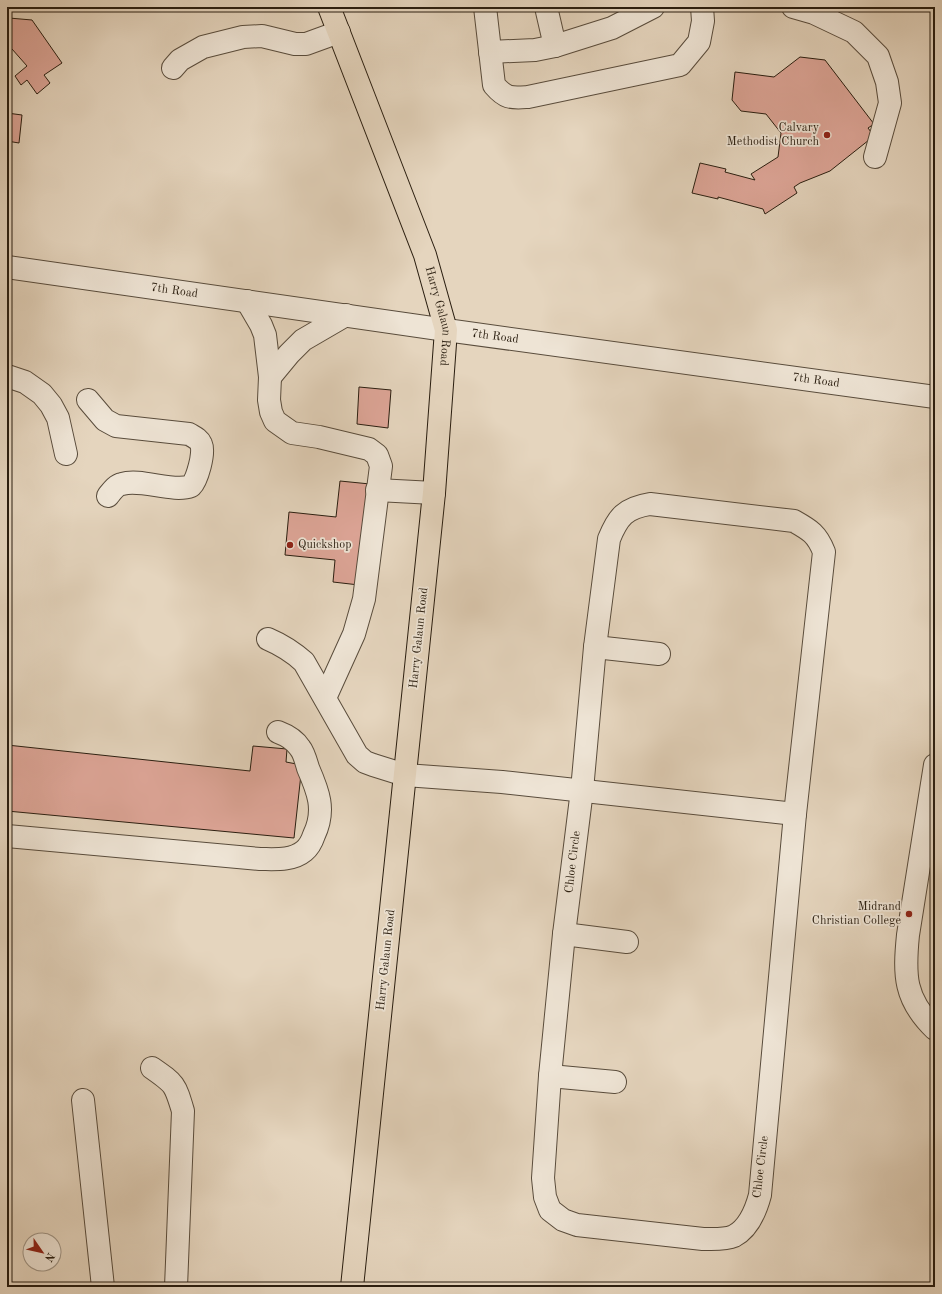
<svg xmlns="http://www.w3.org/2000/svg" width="942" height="1294" font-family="'Old Standard TT',serif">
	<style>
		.building { fill: #dda597; stroke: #2a1e10 }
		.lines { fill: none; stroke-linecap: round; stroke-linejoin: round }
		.minor-casing { stroke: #594c3c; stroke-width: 24 }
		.major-casing { stroke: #2a1e10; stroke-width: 24 }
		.minor { stroke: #eee4d5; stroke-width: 22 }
		.major { stroke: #e5d5be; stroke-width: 22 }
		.poi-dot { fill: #8f2418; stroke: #eee4d5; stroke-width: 1.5 }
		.labels { text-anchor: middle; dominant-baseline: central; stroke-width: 3.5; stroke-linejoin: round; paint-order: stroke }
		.poi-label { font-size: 12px; fill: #2a1e10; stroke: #eee4d5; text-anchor: end }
		.street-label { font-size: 12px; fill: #2a1e10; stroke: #eee4d5 }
	</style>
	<rect width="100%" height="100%" fill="#e5d5be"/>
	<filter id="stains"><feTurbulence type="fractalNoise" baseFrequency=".005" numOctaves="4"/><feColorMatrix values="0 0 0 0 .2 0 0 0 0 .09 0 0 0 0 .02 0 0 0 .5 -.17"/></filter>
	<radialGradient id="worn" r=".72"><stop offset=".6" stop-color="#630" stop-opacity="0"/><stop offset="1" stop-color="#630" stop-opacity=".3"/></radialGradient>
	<!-- building -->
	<path class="building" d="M 9,18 L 32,20 L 62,63 L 44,75 L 50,83 L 37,94 L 27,80 L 21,85 L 15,76 L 27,66 L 12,49 L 10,50 L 7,46 L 7,25 Z
		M 800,57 L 825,60 L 874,124 L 868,128 L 874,136 L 830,171 L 800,183 L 794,187 L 797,193 L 765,214 L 763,209 L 718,197 L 718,199 L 692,193 L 700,163 L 726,169 L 725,172 L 755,180 L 751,174 L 778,157 L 781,133 L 766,114 L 741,111 L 732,100 L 735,72 L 774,77 Z
		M 7,113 L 22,115 L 19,143 L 7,141 Z
		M 359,387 L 391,390 L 388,428 L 357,424 Z
		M 340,481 L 370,484 L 359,585 L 333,582 L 335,560 L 285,555 L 289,512 L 336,517 Z
		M 7,745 L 250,771 L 253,746 L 287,749 L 286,762 L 302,765 L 294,838 L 7,811 Z"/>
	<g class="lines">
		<defs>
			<g id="minor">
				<path d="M 485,7 L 494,85 C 506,99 511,98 528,97 L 680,65 L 699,42 L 703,21 L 702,7"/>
				<path d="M 546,7 L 555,46"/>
				<path d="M 793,7 L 814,13 L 854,32 L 878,56 L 887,82 L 890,103 L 875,157"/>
				<path d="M 490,52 L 535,50 L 555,46 L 612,28 L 653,7"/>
				<path d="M 173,68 L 180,60 L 203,47 L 243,37 L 262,36 L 295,44 L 306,44 L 339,32"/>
				<path id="s1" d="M 7,267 L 446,330 L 935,397"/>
				<path d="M 247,301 L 261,325 L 265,335 L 270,377 L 269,400 L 271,412 L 275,421 L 292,433 L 319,437 L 369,449 L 377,455 L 381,466 L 364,599 L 354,634 L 325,698"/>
				<path d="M 7,376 L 25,382 L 42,394 L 51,405 L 58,418 L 66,454"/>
				<path d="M 270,377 L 289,354 L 303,340 L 346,315"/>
				<path d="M 88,400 L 105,420 L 116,426 L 189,434 C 194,437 199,439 201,444 C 205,453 197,480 191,486 C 173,493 141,478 122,484 C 116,485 112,491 108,496"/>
				<path d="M 377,490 L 434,493"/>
				<path d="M 650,504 L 794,521 C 810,530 817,534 824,552 L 795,814 L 760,1195 C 756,1210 749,1228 734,1236 C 725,1240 713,1239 703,1239 L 577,1225 L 563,1220 L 550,1210 L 545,1197 L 543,1178 L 550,1076 L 564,934 L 582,790 L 595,647 L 609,539 C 618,517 625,508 650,504 Z"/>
				<path d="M 268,639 C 282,645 293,652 304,662 L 357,755 L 365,762 L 373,765 L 405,775 L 502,782 L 795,814"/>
				<path d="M 595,647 L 659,654"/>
				<path d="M 935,765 L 908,935 C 904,975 904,999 935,1029"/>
				<path d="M 7,836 L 260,859 C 274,859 292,861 304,851 C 309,847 312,841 314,835 C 326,810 318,791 308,768 C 306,761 304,753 300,748 C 295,740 286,735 278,732"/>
				<path d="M 564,934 L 627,942"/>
				<path d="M 152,1068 C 175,1084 175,1084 183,1111 L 176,1287"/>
				<path d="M 550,1076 L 615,1082"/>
				<path d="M 83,1100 L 103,1287"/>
			</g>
			<g id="major">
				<path id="s2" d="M 329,7 L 425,255 L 446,330 L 434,493 L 352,1287"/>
			</g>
		</defs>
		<!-- minor casing -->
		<use href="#minor" class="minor-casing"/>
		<!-- major casing -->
		<use href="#major" class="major-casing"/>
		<!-- minor -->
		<use href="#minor" class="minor"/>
		<!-- major -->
		<use href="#major" class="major"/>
	</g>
	<!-- markers -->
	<g class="poi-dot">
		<circle cx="827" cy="135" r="4"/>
		<circle cx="290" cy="545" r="4"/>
		<circle cx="909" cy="914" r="4"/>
	</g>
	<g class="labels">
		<!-- poi labels -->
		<g class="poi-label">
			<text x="819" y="128">Calvary<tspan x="819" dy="14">Methodist Church</tspan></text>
			<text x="298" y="545" text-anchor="start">Quickshop</text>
			<text x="901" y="907">Midrand<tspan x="901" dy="14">Christian College</tspan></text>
		</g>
		<!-- street labels -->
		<g class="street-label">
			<text stroke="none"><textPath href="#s1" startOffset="169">7th Road</textPath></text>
			<text stroke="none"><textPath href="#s2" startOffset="329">Harry Galaun Road</textPath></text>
			<text stroke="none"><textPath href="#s1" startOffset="493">7th Road</textPath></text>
			<text stroke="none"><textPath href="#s1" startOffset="817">7th Road</textPath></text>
			<text transform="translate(419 638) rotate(-84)">Harry Galaun Road</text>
			<text transform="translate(573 862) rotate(-83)">Chloe Circle</text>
			<text transform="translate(386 960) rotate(-84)">Harry Galaun Road</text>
			<text transform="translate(761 1167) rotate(-83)">Chloe Circle</text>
		</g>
	</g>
	<!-- margin -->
	<rect width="942" height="1294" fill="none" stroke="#e5d5be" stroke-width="24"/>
	<rect x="8" y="8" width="926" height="1278" fill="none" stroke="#2a1e10" stroke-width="2"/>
	<rect x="12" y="12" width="918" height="1270" fill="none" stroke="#2a1e10"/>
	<!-- north arrow -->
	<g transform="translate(42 1252) rotate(124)"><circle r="19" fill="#eee4d5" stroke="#a09586"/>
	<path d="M0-3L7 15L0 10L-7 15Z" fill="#8f2418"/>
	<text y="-6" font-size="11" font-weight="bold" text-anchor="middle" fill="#2a1e10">N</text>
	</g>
	<rect width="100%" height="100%" filter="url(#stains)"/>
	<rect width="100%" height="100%" fill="url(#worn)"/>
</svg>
